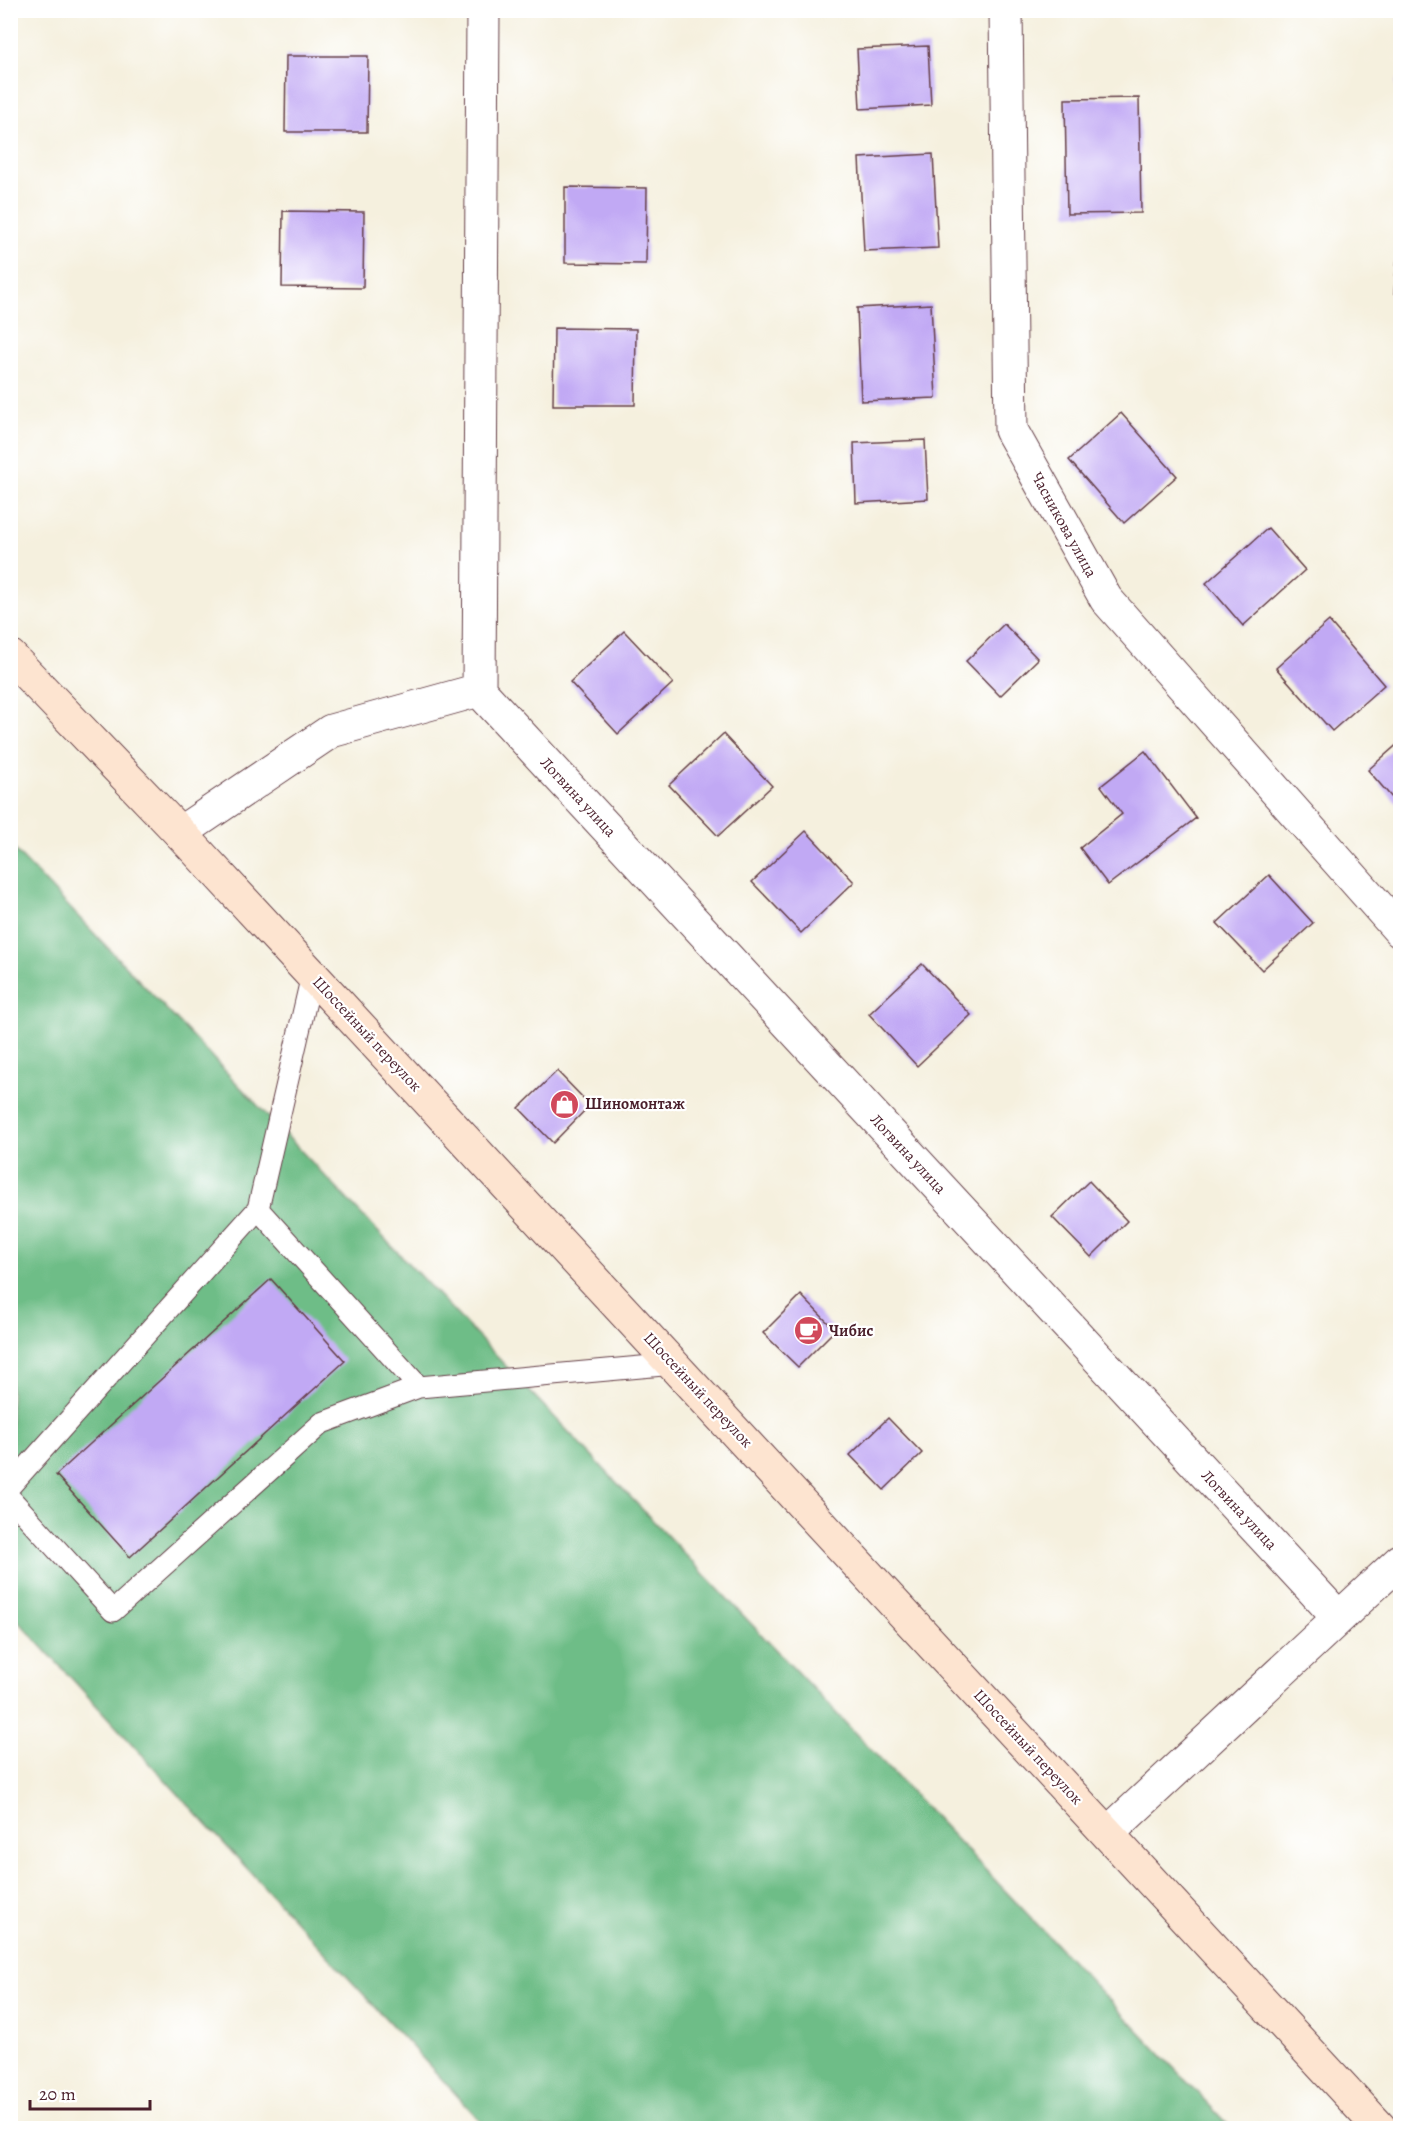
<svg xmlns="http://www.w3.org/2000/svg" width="1411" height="2139" font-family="Alegreya,serif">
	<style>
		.forest { fill: #6ebd87; stroke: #5c6e59; stroke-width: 1.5 }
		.building { fill: #c1a9f4 }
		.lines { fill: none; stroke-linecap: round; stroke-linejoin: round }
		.service-casing { stroke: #643e46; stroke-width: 23 }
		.minor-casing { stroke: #643e46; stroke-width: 35 }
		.secondary-casing { stroke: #643e46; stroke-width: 35 }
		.service { stroke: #fff; stroke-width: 21 }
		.minor { stroke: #fff; stroke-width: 33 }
		.secondary { stroke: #fde4d0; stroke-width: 33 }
		.labels { text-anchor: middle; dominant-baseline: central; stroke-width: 4.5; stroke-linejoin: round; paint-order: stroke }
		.street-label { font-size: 16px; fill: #4a1f2b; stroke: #fff }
		.poi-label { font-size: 16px; font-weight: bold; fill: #4a1f2b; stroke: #fff; text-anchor: start }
	</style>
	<rect width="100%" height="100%" fill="#fff"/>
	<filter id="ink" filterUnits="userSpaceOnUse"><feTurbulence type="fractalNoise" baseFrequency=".0167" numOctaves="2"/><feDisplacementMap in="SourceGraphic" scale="12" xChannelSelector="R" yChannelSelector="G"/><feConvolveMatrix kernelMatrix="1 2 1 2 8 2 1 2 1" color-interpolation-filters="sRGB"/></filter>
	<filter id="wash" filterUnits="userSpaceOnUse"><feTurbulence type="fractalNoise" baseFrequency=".008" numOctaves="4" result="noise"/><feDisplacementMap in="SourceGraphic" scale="24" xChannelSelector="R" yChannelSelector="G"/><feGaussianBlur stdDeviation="1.35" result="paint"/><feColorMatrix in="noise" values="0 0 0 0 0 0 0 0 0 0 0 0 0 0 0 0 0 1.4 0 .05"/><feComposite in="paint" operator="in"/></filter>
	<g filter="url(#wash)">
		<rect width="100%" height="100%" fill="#f5f0de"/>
		<!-- forest -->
		<path class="forest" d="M 11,846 L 1231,2128 L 487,2128 L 11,1613 Z"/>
		<g id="blocks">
			<!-- building -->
			<path class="building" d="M 928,46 L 931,105 L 860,109 L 857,49 Z
				M 286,56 L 368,56 L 367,132 L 285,132 Z
				M 1396,80 L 1400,80 L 1400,159 L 1397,159 Z
				M 1139,98 L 1141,213 L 1067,214 L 1065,99 Z
				M 933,154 L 938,248 L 864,251 L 859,158 Z
				M 565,187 L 647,188 L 646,264 L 565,263 Z
				M 283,211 L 364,212 L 363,288 L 282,287 Z
				M 1399,232 L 1400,232 L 1400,294 L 1394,293 Z
				M 931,304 L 936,398 L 861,401 L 857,308 Z
				M 554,328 L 636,329 L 635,405 L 553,405 Z
				M 1121,413 L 1177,476 L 1124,523 L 1069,460 Z
				M 925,440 L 928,499 L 856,503 L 854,443 Z
				M 1268,528 L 1305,570 L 1243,626 L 1206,583 Z
				M 1329,621 L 1384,685 L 1332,731 L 1276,668 Z
				M 1004,624 L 1038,659 L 1000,696 L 966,661 Z
				M 624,631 L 673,683 L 618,734 L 570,682 Z
				M 723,734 L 772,786 L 718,836 L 669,785 Z
				M 1400,742 L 1400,807 L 1368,770 Z
				M 1145,751 L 1196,818 L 1108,885 L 1080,848 L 1122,814 L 1101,786 Z
				M 806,831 L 854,882 L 801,933 L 752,882 Z
				M 1269,875 L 1313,923 L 1262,970 L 1217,923 Z
				M 922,964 L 971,1015 L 917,1066 L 869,1014 Z
				M 557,1071 L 590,1105 L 553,1143 L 519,1108 Z
				M 1089,1181 L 1127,1221 L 1091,1257 L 1052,1217 Z
				M 271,1279 L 345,1361 L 130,1557 L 56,1475 Z
				M 801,1295 L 835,1330 L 798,1367 L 763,1333 Z
				M 888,1418 L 922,1453 L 884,1490 L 850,1455 Z"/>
		</g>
	</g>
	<g filter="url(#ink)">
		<use href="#blocks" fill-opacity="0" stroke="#643e46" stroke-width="1.5"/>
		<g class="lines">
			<defs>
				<path id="service" d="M 258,1209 L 419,1387
					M 10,1486 L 258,1209 L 312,975
					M 10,1498 L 113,1611 L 322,1423 L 419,1387 L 674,1364"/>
				<path id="minor" d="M 1006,10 L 1011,430 L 1106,599 L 1400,931
					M 479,690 L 1338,1617
					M 180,833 L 331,731 L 479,690 L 483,10
					M 1108,1833 L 1400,1561"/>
				<path id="secondary" d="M 10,656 L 180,833 L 312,975 L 1380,2128"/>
			</defs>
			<!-- service casing -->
			<use href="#service" class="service-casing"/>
			<!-- minor casing -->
			<use href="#minor" class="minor-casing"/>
			<!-- secondary casing -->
			<use href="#secondary" class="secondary-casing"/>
			<!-- service -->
			<use href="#service" class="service"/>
			<!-- minor -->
			<use href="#minor" class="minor"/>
			<!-- secondary -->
			<use href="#secondary" class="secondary"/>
		</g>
	</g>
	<!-- icons -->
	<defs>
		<symbol id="shop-disc" viewBox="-11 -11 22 22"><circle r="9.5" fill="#d1495b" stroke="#fff"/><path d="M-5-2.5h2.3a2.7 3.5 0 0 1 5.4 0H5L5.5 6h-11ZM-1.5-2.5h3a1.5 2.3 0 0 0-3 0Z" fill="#fff"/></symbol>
		<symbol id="cafe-disc" viewBox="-11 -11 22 22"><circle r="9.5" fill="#d1495b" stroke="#fff"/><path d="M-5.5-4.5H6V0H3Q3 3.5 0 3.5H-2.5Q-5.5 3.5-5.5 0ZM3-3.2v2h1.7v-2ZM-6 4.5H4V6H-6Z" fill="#fff"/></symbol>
	</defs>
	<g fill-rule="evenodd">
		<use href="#shop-disc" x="548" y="1088" width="33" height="33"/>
		<use href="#cafe-disc" x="792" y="1314" width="33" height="33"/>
	</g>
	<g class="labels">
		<!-- street labels -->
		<g class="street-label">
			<text transform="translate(1064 525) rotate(61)">Часникова улица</text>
			<text transform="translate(578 797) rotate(47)">Логвина улица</text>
			<text transform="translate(367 1034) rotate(47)">Шоссейный переулок</text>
			<text transform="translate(908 1154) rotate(47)">Логвина улица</text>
			<text transform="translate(698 1390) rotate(47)">Шоссейный переулок</text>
			<text transform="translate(1239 1510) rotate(47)">Логвина улица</text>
			<text transform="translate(1028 1747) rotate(47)">Шоссейный переулок</text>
		</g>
		<!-- poi labels -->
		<g class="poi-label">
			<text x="585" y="1104">Шиномонтаж</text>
			<text x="829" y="1331">Чибис</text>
		</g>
	</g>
	<!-- margin -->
	<rect width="1411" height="2139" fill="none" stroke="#fff" stroke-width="36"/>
	<!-- scale -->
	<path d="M30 2100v9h120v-9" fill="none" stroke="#4a1f2b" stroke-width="3"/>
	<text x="39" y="2100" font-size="18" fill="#4a1f2b" stroke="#ffffff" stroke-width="4.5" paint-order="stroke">20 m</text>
</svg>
